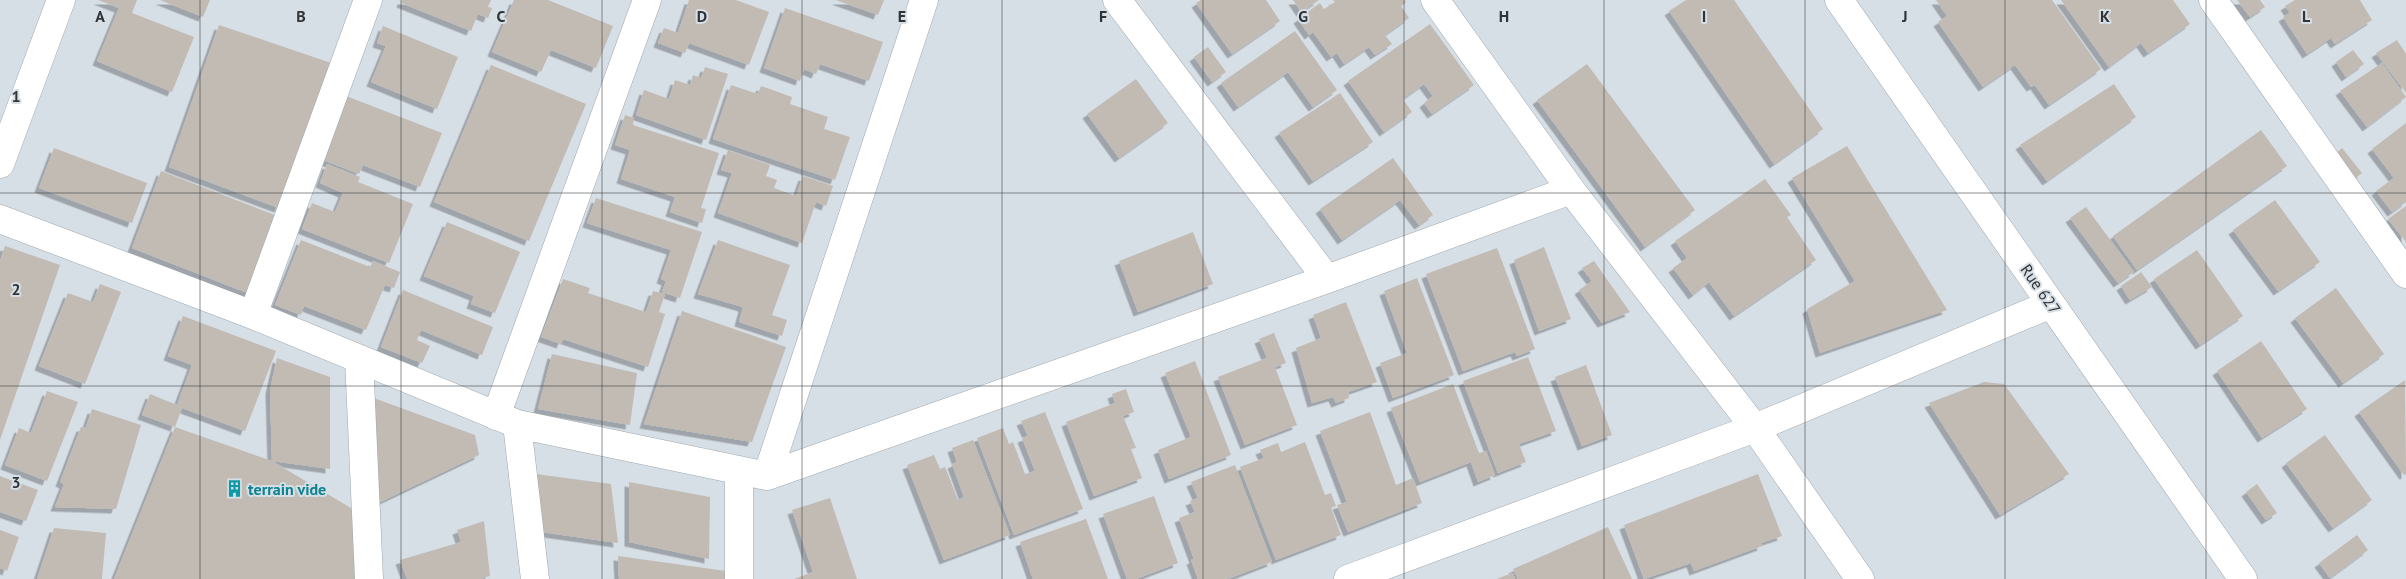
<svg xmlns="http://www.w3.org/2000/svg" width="2406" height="579" font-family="'PT Sans',sans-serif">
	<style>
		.building { fill: #c1bbb4; filter: url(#shadow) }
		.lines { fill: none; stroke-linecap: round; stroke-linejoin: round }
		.minor-casing { stroke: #a0a8ae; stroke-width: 29 }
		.minor { stroke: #fff; stroke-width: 28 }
		.grid { fill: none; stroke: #313437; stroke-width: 1; stroke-opacity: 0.55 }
		.labels { text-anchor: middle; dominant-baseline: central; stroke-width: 4; stroke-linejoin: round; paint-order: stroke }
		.street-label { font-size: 16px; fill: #313437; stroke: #d7dfe6 }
		.culture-label { font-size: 16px; font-weight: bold; fill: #0d838f; stroke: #d7dfe6; text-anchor: start }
		.grid-label { font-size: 16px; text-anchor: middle; font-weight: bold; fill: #313437; stroke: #d7dfe6; stroke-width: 4; stroke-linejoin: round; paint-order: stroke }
	</style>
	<defs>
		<filter id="shadow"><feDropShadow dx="-4.5" dy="4.5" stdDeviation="0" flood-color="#0004"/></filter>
	</defs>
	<rect width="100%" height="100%" fill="#d7dfe6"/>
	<!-- building -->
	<path class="building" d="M 98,0 L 137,0 L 132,13 L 194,37 L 172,92 L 97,61 L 119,8 Z
		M 160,0 L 210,0 L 203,17 Z
		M 402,0 L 491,0 L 488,7 L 492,8 L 488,18 L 478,14 L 471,31 L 401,3 Z
		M 514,0 L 548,0 L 613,26 L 596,68 L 551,50 L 541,72 L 492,52 Z
		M 689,0 L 736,0 L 769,12 L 749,65 L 689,43 L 685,53 L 658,43 L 664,28 L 678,33 Z
		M 836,0 L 884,0 L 878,15 Z
		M 1201,0 L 1266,0 L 1280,21 L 1232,54 L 1196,3 Z
		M 1293,0 L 1319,0 L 1301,12 Z
		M 1333,0 L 1405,0 L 1406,3 L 1401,6 L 1409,18 L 1385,35 L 1392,44 L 1375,55 L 1369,47 L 1344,64 L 1337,53 L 1331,57 L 1313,32 L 1309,35 L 1298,19 L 1320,3 L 1324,9 L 1335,2 Z
		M 1686,0 L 1734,0 L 1823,129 L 1774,164 L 1669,11 Z
		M 1936,0 L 2052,0 L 2101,69 L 2049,105 L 2035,85 L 2031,87 L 2015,65 L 1983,87 L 1938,22 L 1947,16 Z
		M 2061,0 L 2173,0 L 2190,24 L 2148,53 L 2141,43 L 2109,67 Z
		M 2237,0 L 2260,0 L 2265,7 L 2250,17 Z
		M 2295,0 L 2360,0 L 2372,20 L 2335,44 L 2331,38 L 2307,54 L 2283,17 L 2290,13 L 2285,6 Z
		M 785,8 L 883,42 L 869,81 L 820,64 L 816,74 L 804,69 L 800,81 L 764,68 Z
		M 1430,24 L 1474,85 L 1432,114 L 1424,103 L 1433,96 L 1424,84 L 1403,99 L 1412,112 L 1384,132 L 1348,81 Z
		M 219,25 L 334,64 L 279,208 L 169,167 Z
		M 383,26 L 458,57 L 437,109 L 371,82 L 386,46 L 377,43 Z
		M 1295,31 L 1337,90 L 1313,107 L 1288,72 L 1238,107 L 1221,83 Z
		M 2397,40 L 2406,54 L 2406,93 L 2376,53 Z
		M 1208,47 L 1226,72 L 1212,82 L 1194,57 Z
		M 2353,50 L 2364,64 L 2346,77 L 2336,62 Z
		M 2382,63 L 2406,97 L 2367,127 L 2340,91 Z
		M 1587,64 L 1695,210 L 1645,247 L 1537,100 Z
		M 491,65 L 586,104 L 529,241 L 434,202 Z
		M 705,67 L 728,74 L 706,140 L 636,115 L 644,90 L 669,99 L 675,80 L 690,85 L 693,75 L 701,78 Z
		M 1136,79 L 1168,123 L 1119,158 L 1087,114 Z
		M 2114,84 L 2136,117 L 2047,181 L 2020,145 Z
		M 731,85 L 758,94 L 761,86 L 792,97 L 790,104 L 828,117 L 824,129 L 850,137 L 835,180 L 713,139 Z
		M 1340,93 L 1373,142 L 1313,181 L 1279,133 Z
		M 346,96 L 442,133 L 420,187 L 363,165 L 359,174 L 323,160 Z
		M 625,115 L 634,118 L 633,125 L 719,153 L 701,208 L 706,209 L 702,223 L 670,212 L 675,197 L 621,179 L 630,150 L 615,145 Z
		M 2406,123 L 2406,202 L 2392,212 L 2376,191 L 2394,178 L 2372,149 Z
		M 2261,130 L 2287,166 L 2137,270 L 2113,236 Z
		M 1847,146 L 1947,310 L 1820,353 L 1807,309 L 1855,281 L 1792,178 Z
		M 54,148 L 147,183 L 132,223 L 39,188 Z
		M 2342,148 L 2362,173 L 2348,184 L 2328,160 Z
		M 728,150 L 770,165 L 766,176 L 777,180 L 774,188 L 796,196 L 803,176 L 833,186 L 826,206 L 816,202 L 802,243 L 718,213 L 732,173 L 721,170 Z
		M 1393,158 L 1433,215 L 1419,225 L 1400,200 L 1342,240 L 1320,209 Z
		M 327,164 L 360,177 L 358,182 L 413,204 L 389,263 L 302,229 L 312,203 L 335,212 L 343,193 L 320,183 Z
		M 161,171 L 280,217 L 250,294 L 132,248 Z
		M 1765,179 L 1791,215 L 1787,217 L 1816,260 L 1734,316 L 1709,282 L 1693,295 L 1673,268 L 1687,258 L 1675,241 Z
		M 596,198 L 702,232 L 680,298 L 662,292 L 666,281 L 661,279 L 671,250 L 587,223 Z
		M 2275,200 L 2320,262 L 2278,291 L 2233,230 Z
		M 2406,206 L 2406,242 L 2388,219 Z
		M 2086,207 L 2134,272 L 2118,283 L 2070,218 Z
		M 447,222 L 520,252 L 495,313 L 471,304 L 474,296 L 424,276 Z
		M 1193,232 L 1213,284 L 1138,312 L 1119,261 Z
		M 301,240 L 370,267 L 373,261 L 400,272 L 394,288 L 385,285 L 366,330 L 304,306 L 301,315 L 275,305 Z
		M 718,240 L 790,265 L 772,315 L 787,320 L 782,336 L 739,322 L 743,307 L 698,294 Z
		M 5,246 L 60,265 L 0,440 L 0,261 Z
		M 1544,247 L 1571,319 L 1539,331 L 1514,260 Z
		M 1497,248 L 1535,349 L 1517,356 L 1515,352 L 1463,371 L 1426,274 Z
		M 2197,250 L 2243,316 L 2200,345 L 2154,279 Z
		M 1594,261 L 1630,312 L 1602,323 L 1579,290 L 1592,281 L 1582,268 Z
		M 2141,272 L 2152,287 L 2130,300 L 2121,286 Z
		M 1417,278 L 1454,375 L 1393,398 L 1380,363 L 1407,353 L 1384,291 Z
		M 563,279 L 590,288 L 588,293 L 646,312 L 653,291 L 665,294 L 659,312 L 665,314 L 648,367 L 563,339 L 561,344 L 541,337 Z
		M 100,284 L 121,292 L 85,384 L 39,366 L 68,293 L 93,302 Z
		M 2336,288 L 2384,354 L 2343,383 L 2295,318 Z
		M 403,290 L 493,327 L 482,355 L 421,330 L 417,340 L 430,346 L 422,363 L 381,347 Z
		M 1346,302 L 1377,382 L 1348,392 L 1349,398 L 1336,403 L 1333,397 L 1312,403 L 1296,348 L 1321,338 L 1313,315 Z
		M 682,311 L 786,347 L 752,442 L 644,424 Z
		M 183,316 L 276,351 L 245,431 L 182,408 L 175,427 L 142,415 L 150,394 L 177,405 L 192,365 L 168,356 Z
		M 1274,333 L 1286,363 L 1275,367 L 1297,425 L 1245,445 L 1218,377 L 1267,358 L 1259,339 Z
		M 2261,341 L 2307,409 L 2262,438 L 2217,371 Z
		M 552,354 L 637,373 L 630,425 L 538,409 Z
		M 1528,357 L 1556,431 L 1519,444 L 1526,462 L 1498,473 L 1463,381 Z
		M 277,358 L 330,377 L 330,469 L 272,461 L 270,390 Z
		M 1195,361 L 1231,455 L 1169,479 L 1158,450 L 1191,437 L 1165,373 Z
		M 1586,365 L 1612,435 L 1582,446 L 1555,377 Z
		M 2405,380 L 2406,474 L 2404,475 L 2359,412 Z
		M 1984,382 L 2004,384 L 2069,474 L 2000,515 L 1929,403 Z
		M 1453,384 L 1479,453 L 1486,451 L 1495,475 L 1478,482 L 1471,462 L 1420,482 L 1391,408 Z
		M 1126,389 L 1134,412 L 1123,416 L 1136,448 L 1131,449 L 1142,478 L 1094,496 L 1066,422 L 1115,403 L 1112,394 Z
		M 47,391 L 78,402 L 47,481 L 5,465 L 19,428 L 31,433 Z
		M 371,397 L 475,435 L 479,455 L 378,503 Z
		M 92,409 L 141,425 L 116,509 L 55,507 L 64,484 L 60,482 L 81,427 L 86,427 Z
		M 1045,412 L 1083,509 L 1014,535 L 977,438 L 1003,428 L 1009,444 L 1013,442 L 1025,474 L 1035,471 L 1022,438 L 1028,436 L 1021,421 Z
		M 1370,412 L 1396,485 L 1413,478 L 1422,503 L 1348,532 L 1337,505 L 1347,502 L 1320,431 Z
		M 175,427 L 272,461 L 366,517 L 369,579 L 114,579 Z
		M 2325,435 L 2372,500 L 2333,528 L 2286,463 Z
		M 973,440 L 1010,535 L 944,560 L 907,465 L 934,455 L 940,469 L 945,467 L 958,500 L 964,497 L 952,464 L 957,462 L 952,448 Z
		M 1305,442 L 1325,495 L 1331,493 L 1336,506 L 1331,508 L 1341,535 L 1276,560 L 1240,467 L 1264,458 L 1260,450 L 1278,443 L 1281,452 Z
		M 1235,465 L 1272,562 L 1228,579 L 1198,579 L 1191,560 L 1194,559 L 1179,518 L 1195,512 L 1190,501 L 1198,498 L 1191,482 Z
		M 528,473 L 611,484 L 618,543 L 534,531 Z
		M 1758,474 L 1782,536 L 1761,543 L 1762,546 L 1694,571 L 1691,563 L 1644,579 L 1624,525 Z
		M 0,476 L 38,490 L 26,521 L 0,512 Z
		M 629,482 L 710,497 L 709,559 L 629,542 Z
		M 2257,484 L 2277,513 L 2266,520 L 2246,492 Z
		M 1154,496 L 1178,563 L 1136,579 L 1127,579 L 1103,514 Z
		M 830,498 L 857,579 L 794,579 L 813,572 L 792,510 Z
		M 1086,519 L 1108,579 L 1033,579 L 1020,542 Z
		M 484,521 L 490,576 L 480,579 L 407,579 L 400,560 L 461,542 L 457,530 Z
		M 1608,527 L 1632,579 L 1518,579 L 1513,569 Z
		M 54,528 L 106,533 L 102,579 L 37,579 Z
		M 0,530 L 19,537 L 7,571 L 0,568 Z
		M 2357,535 L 2368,550 L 2330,578 L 2319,563 Z
		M 618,556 L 726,571 L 726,579 L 619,579 Z
		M 1513,573 L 1515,579 L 1496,579 Z"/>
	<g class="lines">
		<defs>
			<path id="minor" d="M 1117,0 L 1327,279
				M 1435,0 L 1571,190 L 1755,428 L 1860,579
				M 1839,0 L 2243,579
				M 2213,0 L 2406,274
				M 0,164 L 61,0
				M 0,219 L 253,315 L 517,424 L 767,476 L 1327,279 L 1571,190
				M 253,315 L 368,0
				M 359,359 L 369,579
				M 496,416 L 647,0
				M 517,424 L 535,579
				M 767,476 L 924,0
				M 739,579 L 739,470
				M 1348,579 L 1755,428 L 2051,304"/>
		</defs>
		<!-- minor casing -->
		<use href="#minor" class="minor-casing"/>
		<!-- minor -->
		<use href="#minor" class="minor"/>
	</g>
	<!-- grid -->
	<path class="grid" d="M 200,0 L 200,579M 401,0 L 401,579M 602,0 L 602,579M 802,0 L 802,579M 1002,0 L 1002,579M 1203,0 L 1203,579M 1404,0 L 1404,579M 1604,0 L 1604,579M 1805,0 L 1805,579M 2005,0 L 2005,579M 2206,0 L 2206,579M 0,193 L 2406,193M 0,386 L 2406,386"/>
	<!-- icons -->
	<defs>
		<symbol id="building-bare" viewBox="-9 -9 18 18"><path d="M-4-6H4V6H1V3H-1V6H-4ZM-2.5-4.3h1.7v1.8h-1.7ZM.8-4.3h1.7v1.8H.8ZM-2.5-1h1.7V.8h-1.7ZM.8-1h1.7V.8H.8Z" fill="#0f9aa8" stroke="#d7dfe6" stroke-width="2.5" paint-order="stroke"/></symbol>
	</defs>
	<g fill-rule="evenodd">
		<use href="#building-bare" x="222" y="476" width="25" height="25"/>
	</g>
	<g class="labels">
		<!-- street labels -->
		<g class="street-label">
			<text transform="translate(2041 289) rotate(55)">Rue 627</text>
		</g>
		<!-- culture labels -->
		<g class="culture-label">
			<text x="248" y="489">terrain vide</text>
		</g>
	</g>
	<g class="grid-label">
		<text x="100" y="22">A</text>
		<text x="301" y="22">B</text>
		<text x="501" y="22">C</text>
		<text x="702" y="22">D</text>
		<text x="902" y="22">E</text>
		<text x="1103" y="22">F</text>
		<text x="1303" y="22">G</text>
		<text x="1504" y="22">H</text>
		<text x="1704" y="22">I</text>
		<text x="1905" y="22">J</text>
		<text x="2105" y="22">K</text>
		<text x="2306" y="22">L</text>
		<text x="16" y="102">1</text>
		<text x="16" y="295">2</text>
		<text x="16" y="488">3</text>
	</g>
</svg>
